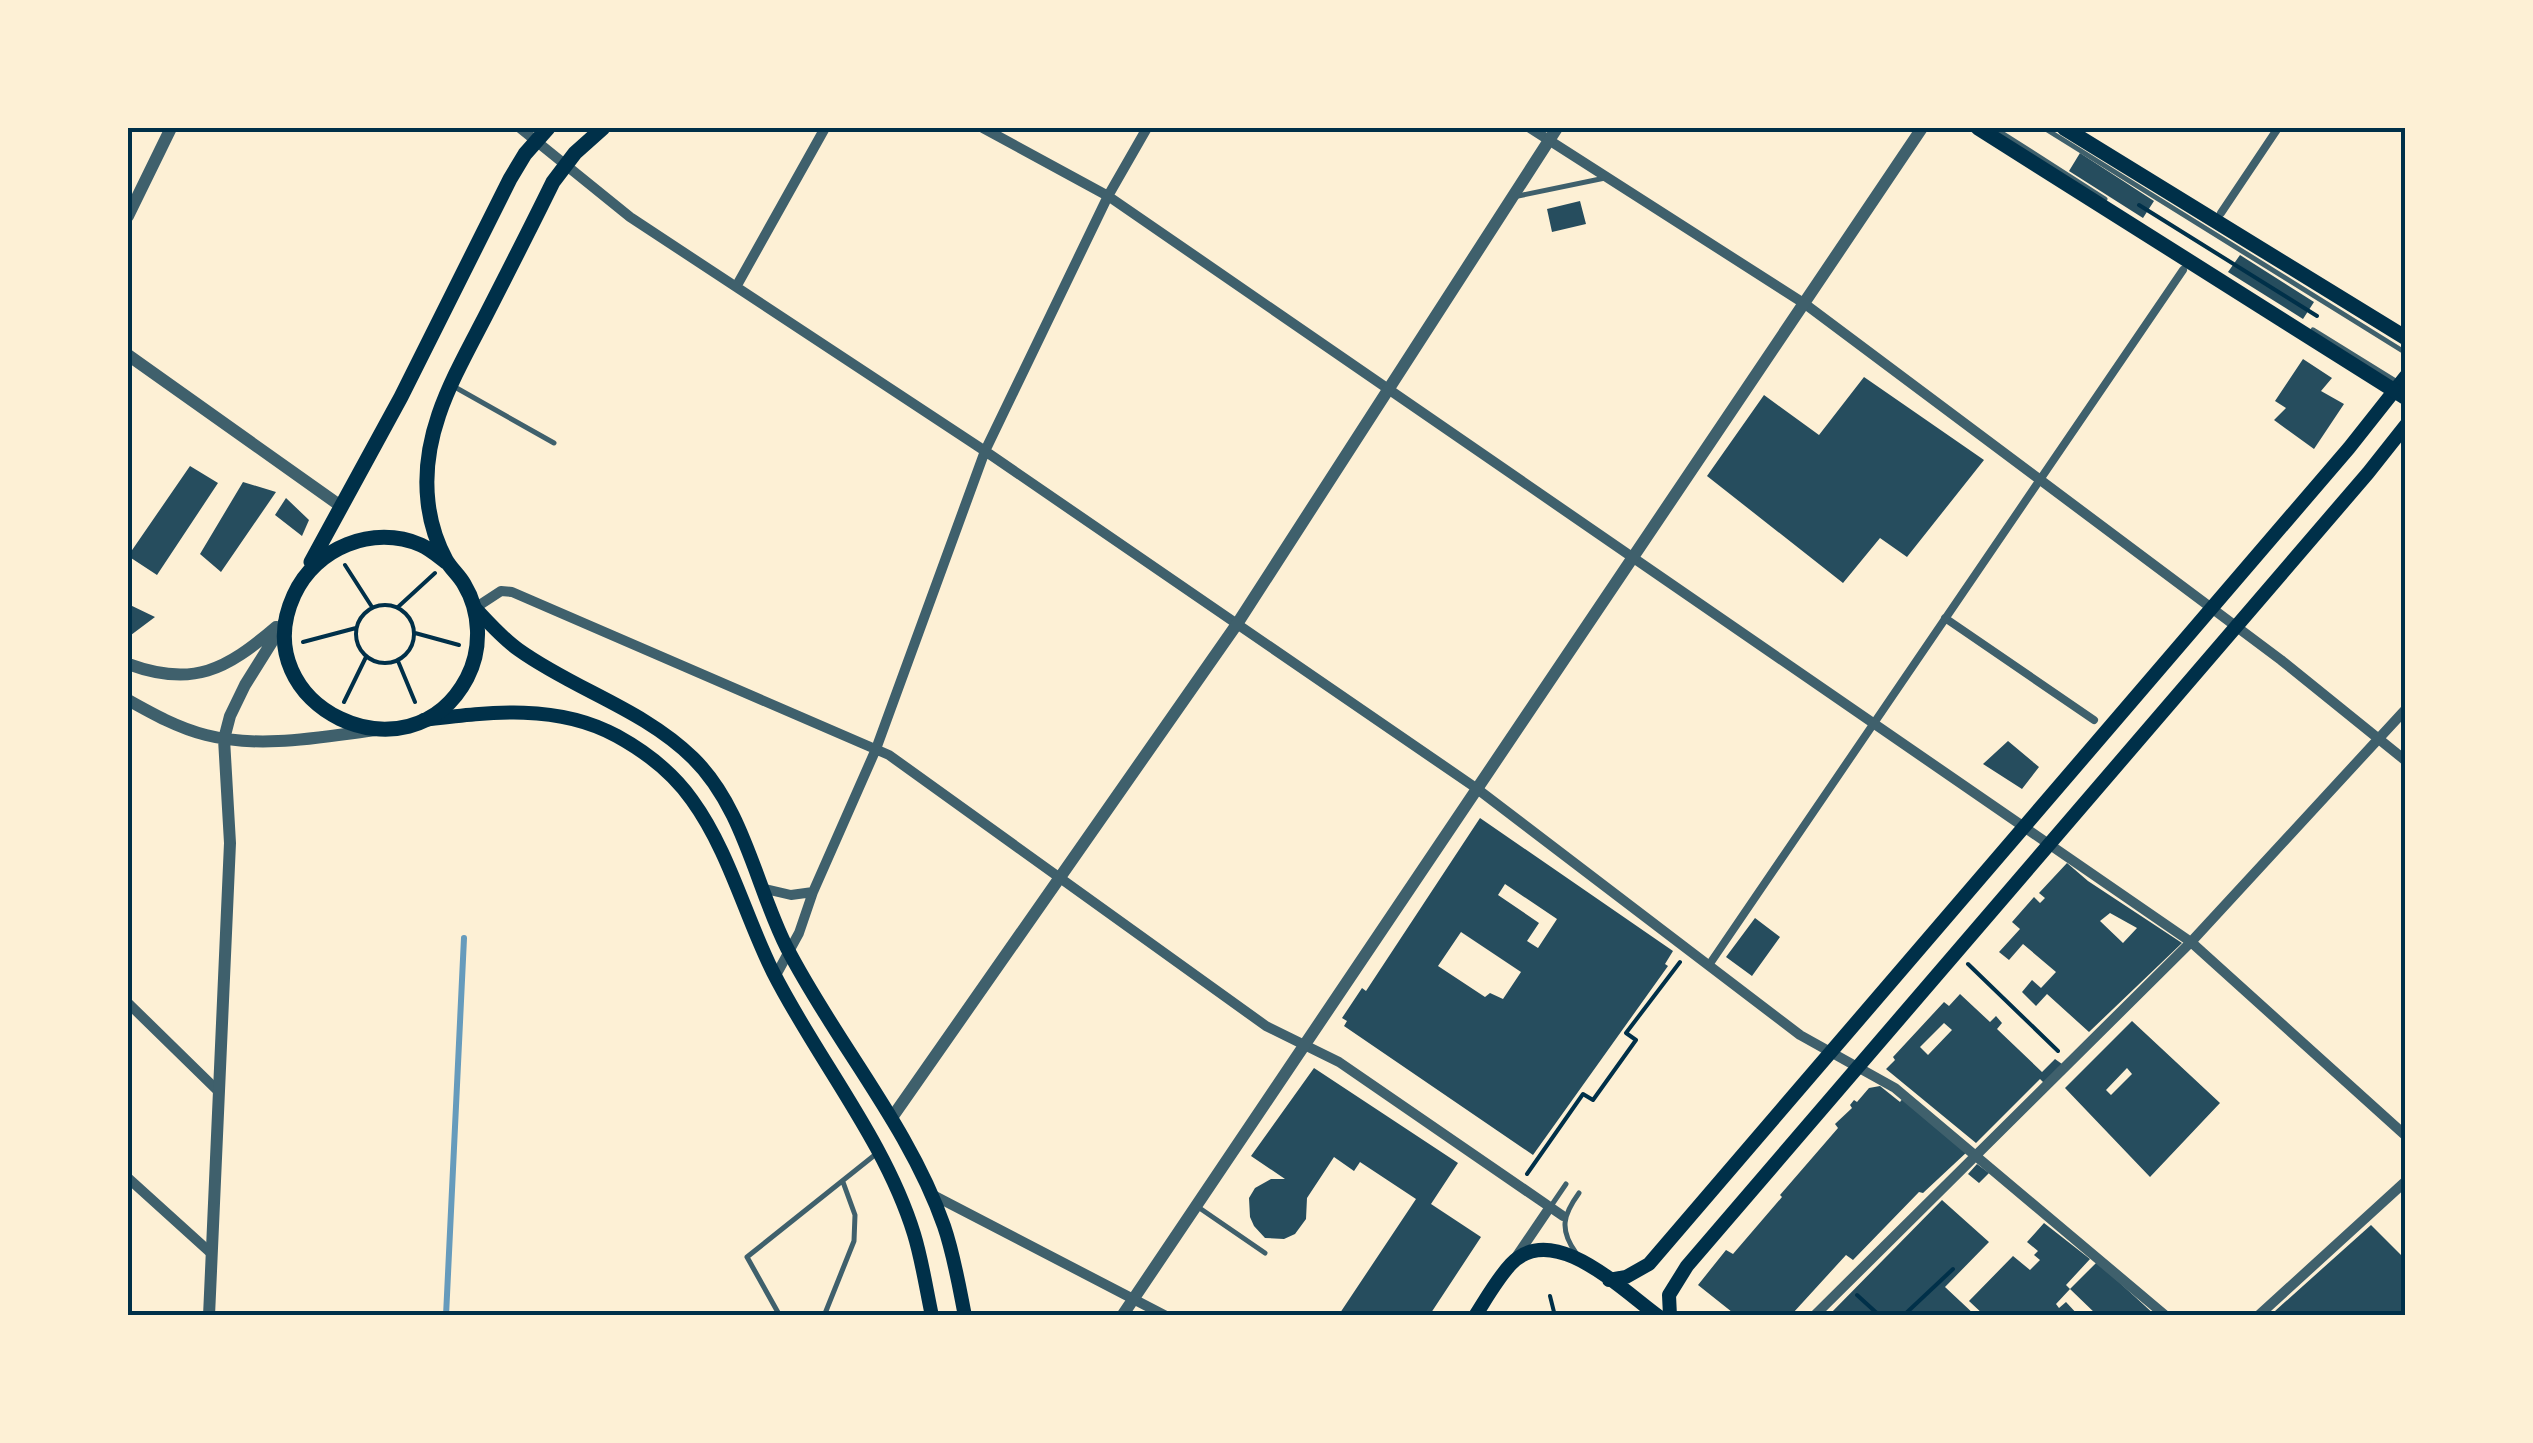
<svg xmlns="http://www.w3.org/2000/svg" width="2533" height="1443" font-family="'DejaVu Sans',sans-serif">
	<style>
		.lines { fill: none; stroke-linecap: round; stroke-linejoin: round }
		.stream { stroke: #669bbc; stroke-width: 6 }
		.building { fill: #264d5e; fill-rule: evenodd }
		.path { stroke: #003049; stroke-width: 4 }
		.service { stroke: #3f606c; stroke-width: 5 }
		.pedestrian { stroke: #3f606c; stroke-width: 8 }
		.minor { stroke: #3f606c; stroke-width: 10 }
		.tertiary { stroke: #3f606c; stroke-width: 12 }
		.secondary { stroke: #003049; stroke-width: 14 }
		.primary { stroke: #003049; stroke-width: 15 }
		.neatline { fill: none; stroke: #003049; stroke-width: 4 }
	</style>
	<rect width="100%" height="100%" fill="#fdf0d5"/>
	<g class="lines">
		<!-- stream -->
		<path class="stream" d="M 446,1316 L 464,938"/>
	</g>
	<!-- building -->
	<path class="building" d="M 2080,153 L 2154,201 L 2143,218 L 2069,171 Z
		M 1580,201 L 1586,224 L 1552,232 L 1547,209 Z
		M 2240,255 L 2314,302 L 2303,319 L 2228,272 Z
		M 2303,359 L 2332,378 L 2321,391 L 2344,404 L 2314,449 L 2274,420 L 2286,408 L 2275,401 Z
		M 1864,377 L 1984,460 L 1907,557 L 1880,538 L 1843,583 L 1707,476 L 1764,395 L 1819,435 Z
		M 190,466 L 218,483 L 157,575 L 128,556 Z
		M 243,482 L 276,492 L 221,572 L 200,554 Z
		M 286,498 L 309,520 L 302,536 L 275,515 Z
		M 128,604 L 155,617 L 131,635 L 128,634 Z
		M 2008,741 L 2039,767 L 2022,789 L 1983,764 Z
		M 1480,818 L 1673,951 L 1665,964 L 1668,966 L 1533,1155 L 1344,1026 L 1347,1021 L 1342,1018 L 1362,988 L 1366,991 ZM 1505,884 L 1557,919 L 1538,948 L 1527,941 L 1539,923 L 1498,895 ZM 1461,932 L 1521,972 L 1503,999 L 1490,993 L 1485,997 L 1438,966 Z
		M 2067,863 L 2088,881 L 2182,943 L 2089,1032 L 2047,994 L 2036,1006 L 2022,992 L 2032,980 L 2041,988 L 2056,972 L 2023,944 L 2009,960 L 1999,952 L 2020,929 L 2012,922 L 2034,897 L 2040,903 L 2045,898 L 2039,893 ZM 2110,913 L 2137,928 L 2123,943 L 2100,921 Z
		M 1755,918 L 1780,937 L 1752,976 L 1726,957 Z
		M 1960,994 L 1990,1022 L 1996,1016 L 2002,1023 L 1997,1029 L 2042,1072 L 2055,1059 L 2062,1064 L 2044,1083 L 2040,1079 L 1976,1143 L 1886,1069 L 1895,1060 L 1893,1057 L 1944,1002 L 1949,1006 ZM 1944,1023 L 1952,1030 L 1928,1055 L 1920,1047 Z
		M 2132,1021 L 2220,1103 L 2150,1177 L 2065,1088 ZM 2127,1068 L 2132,1074 L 2111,1095 L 2106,1090 Z
		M 1314,1068 L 1458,1163 L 1431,1204 L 1481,1237 L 1429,1316 L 1338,1316 L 1416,1199 L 1360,1162 L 1354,1171 L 1334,1157 L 1307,1198 L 1306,1219 L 1295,1234 L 1284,1239 L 1265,1238 L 1254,1226 L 1250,1217 L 1249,1198 L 1255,1188 L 1271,1179 L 1285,1179 L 1251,1156 Z
		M 1880,1086 L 1900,1102 L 1903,1098 L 1968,1151 L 1923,1193 L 1919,1192 L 1853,1260 L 1846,1255 L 1793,1313 L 1796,1316 L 1737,1316 L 1698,1285 L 1726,1250 L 1733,1254 L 1782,1197 L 1780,1195 L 1838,1128 L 1835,1124 L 1852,1108 L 1850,1105 L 1854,1100 L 1857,1102 L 1869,1088 Z
		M 1977,1164 L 1989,1173 L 1979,1183 L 1968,1174 Z
		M 1942,1200 L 1989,1242 L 1945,1287 L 1976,1316 L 1828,1316 Z
		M 2044,1223 L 2090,1259 L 2066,1285 L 2070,1289 L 2097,1262 L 2156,1316 L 2098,1316 L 2070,1289 L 2056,1304 L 2059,1308 L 2066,1302 L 2079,1316 L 1985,1316 L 1969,1301 L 2013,1256 L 2030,1270 L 2040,1260 L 2034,1255 L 2038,1251 L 2027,1242 Z
		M 2371,1225 L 2406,1260 L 2406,1316 L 2279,1316 L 2275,1311 Z"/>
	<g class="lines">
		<!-- path -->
		<path class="path" d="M 2139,205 L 2317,316
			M 345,565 L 372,607
			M356 634a29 29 0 1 1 58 0a29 29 0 1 1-58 0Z
			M 398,607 L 435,573
			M 415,633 L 459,645
			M 303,642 L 356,628
			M 398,661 L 415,702
			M 344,702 L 366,657
			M 1968,964 L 2058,1051
			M 1527,1174 L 1583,1094 L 1593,1100 L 1636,1040 L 1626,1033 L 1680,962
			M 1857,1295 L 1880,1316
			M 1550,1296 L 1555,1316
			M 1903,1316 L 1953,1269"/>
		<!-- service -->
		<path class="service" d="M 1994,128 L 2105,199
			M 2044,128 L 2406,353
			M 1518,196 L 1605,178
			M 2313,330 L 2397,382
			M 453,386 L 554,443
			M 1551,1206 L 1566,1184
			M 1198,1207 L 1265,1253
			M 1576,1253 C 1559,1229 1563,1215 1579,1193
			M 780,1316 L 747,1257 L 876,1154
			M 824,1316 L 854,1241 L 855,1215 L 843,1182"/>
		<!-- pedestrian -->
		<path class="pedestrian" d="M 2221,213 L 2278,128
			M 1945,618 L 2094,720
			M 1709,965 L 2183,270"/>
		<!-- minor -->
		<path class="minor" d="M 520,128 L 630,217 L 985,451 L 1476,788 L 1800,1035 L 1895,1088 L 2166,1316
			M 983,128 L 1108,196 L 2191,942 L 2406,1136
			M 1530,128 L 1805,304 L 2281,660 L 2406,761
			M 736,287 L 825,128
			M 475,608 L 501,591 L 512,592 L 889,755 L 1266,1026 L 1339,1062 L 1563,1216
			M 761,888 L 791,895 L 813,892
			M 775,977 L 799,933 L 813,892 L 876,749 L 985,451 L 1108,196 L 1147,128
			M 128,1003 L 219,1092
			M 128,1178 L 212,1254
			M 931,1194 L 1166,1316
			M 1514,1260 L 1550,1207
			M 1814,1316 L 2191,942 L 2406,709
			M 2258,1316 L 2406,1181"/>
		<!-- tertiary -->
		<path class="tertiary" d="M 128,216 L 171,128
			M 128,355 L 342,507
			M 128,664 C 193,688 226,670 276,627
			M 128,700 C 153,714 178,728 206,735 C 260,749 321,737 376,730
			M 891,1119 L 1237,624 L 1557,128
			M 209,1316 L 230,843 L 224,739 L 230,716 L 245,685 L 285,621
			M 1122,1316 L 1922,128"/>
		<!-- secondary -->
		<path class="secondary" d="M 475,608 C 489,623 503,639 519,650 C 575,690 643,709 693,758 C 744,808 756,887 787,948 C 836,1043 909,1126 944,1226 C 954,1255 959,1286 965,1316
			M 424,720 C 489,712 557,703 617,736 C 646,752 673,773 692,800 C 729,851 745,916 773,972 C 817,1059 885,1140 914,1234 C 922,1260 926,1288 932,1316
			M 1609,1280 L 1626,1277 L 1649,1264 L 2349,448 L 2406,376
			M 1475,1316 C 1486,1299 1497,1279 1511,1264 C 1553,1220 1622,1290 1658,1316
			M 1670,1316 L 1669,1295 L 1687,1266 L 2368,473 L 2406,425"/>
		<!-- primary -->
		<path class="primary" d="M 1978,128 L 2406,398
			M 2064,128 L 2406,338
			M 311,562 L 401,397 L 510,179 L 525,154 L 548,128
			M 446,562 C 438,556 430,549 421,545 C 373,524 315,548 294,595 C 243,706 410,786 467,678 C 482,649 481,612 464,584 C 459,575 451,569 446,560 C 437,543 430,521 428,502 C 420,433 454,377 485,317 C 508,272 531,227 553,182 L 575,153 L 603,128"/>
	</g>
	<!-- border -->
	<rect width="2533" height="1443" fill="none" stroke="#fdf0d5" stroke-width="260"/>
	<rect x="130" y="130" width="2273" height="1183" class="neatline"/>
</svg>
